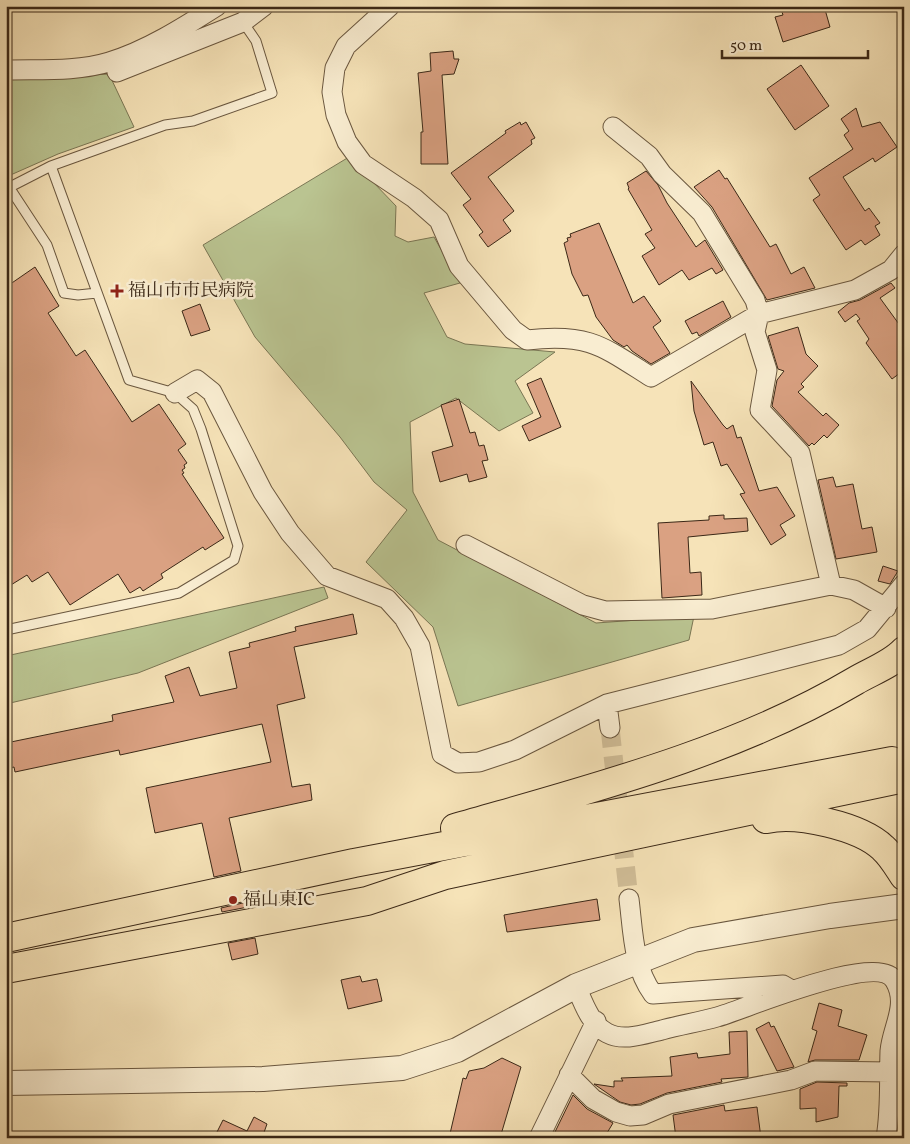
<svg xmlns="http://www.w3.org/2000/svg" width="910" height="1144" font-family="Vollkorn,'Noto Serif JP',serif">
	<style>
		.green { fill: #bac491; stroke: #7a7654 }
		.building { fill: #daa182; stroke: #3b2817 }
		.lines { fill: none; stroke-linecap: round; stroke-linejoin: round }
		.minor-tunnel { stroke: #d1be98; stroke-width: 19; stroke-dasharray: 19 9; stroke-linecap: butt }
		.service-casing { stroke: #6a573f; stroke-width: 11 }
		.minor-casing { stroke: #6a573f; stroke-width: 21 }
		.tertiary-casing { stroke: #6a573f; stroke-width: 26 }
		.motorway-casing { stroke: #3b2817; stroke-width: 30 }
		.service { stroke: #f9edd1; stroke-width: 9 }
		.minor { stroke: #f9edd1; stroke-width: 19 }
		.tertiary { stroke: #f9edd1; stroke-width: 24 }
		.motorway { stroke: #f6e3b8; stroke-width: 28 }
		.poi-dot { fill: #8f2418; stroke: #f9edd1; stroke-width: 2 }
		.labels { text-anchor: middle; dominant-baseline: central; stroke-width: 5; stroke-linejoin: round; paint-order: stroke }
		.poi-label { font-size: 18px; fill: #3b2817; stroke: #f9edd1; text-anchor: start }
	</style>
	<rect width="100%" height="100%" fill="#f6e3b8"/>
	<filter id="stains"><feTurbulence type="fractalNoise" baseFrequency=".004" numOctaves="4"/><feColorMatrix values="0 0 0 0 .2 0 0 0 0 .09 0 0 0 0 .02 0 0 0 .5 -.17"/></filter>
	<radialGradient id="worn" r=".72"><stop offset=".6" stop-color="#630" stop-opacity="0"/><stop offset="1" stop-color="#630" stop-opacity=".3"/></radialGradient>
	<!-- green -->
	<path class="green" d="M 109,74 L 134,127 L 58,154 L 6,177 L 6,80 Z
		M 349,157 L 396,206 L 395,236 L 408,242 L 434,237 L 460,283 L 424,293 L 447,337 L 465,344 L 555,352 L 515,381 L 533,413 L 499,431 L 456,398 L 410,422 L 413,492 L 438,540 L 596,623 L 694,616 L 689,640 L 458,706 L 433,627 L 366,562 L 407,510 L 374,482 L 340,437 L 255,337 L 203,245 Z
		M 324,587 L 328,598 L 138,673 L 6,704 L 6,656 Z"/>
	<!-- building -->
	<path class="building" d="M 780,6 L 824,6 L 830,27 L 783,42 L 775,17 L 783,15 Z
		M 453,51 L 454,59 L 459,59 L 454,74 L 442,75 L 448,164 L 421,164 L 421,132 L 423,132 L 418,73 L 431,71 L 430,53 Z
		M 801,65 L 829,106 L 795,130 L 767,89 Z
		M 856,108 L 862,127 L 880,122 L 897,147 L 875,162 L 873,158 L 843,177 L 865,211 L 869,208 L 880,223 L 875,226 L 880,235 L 865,245 L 861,240 L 846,250 L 813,200 L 820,195 L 809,178 L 853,149 L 844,135 L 849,131 L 841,119 Z
		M 520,122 L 521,125 L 526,122 L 535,138 L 531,140 L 532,144 L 488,177 L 514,211 L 503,220 L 511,231 L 488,247 L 479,235 L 483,232 L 463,205 L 471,199 L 451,173 L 506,133 L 505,131 Z
		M 719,170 L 725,179 L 727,178 L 770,247 L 776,244 L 791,274 L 804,267 L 815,288 L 767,300 L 712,207 L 694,187 Z
		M 646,171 L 658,185 L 667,203 L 696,247 L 705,240 L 723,270 L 716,274 L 712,268 L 689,280 L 682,270 L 659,285 L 642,256 L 655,248 L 645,234 L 652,230 L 628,189 L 629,188 L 627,183 Z
		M 599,223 L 633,303 L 644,296 L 661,321 L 653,327 L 670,353 L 651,364 L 632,351 L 627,345 L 624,347 L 613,340 L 596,317 L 588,295 L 583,296 L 572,274 L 564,243 L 568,241 L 567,238 L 571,237 L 570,234 Z
		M 35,267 L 59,306 L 48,313 L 76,356 L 85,350 L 132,422 L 159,404 L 186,444 L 178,450 L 187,463 L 184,465 L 185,468 L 182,470 L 184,473 L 182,474 L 224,538 L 205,550 L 203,547 L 161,574 L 163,578 L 143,591 L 140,587 L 130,593 L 118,574 L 70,605 L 48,572 L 32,582 L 27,575 L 6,588 L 6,287 Z
		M 891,283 L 895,288 L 880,298 L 904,331 L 904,370 L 892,379 L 866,343 L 869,339 L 857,321 L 860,319 L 856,314 L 845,322 L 838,312 L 849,303 L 860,300 Z
		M 723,301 L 731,317 L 699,336 L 697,332 L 692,334 L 685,321 Z
		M 200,304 L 210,330 L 191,336 L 182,311 Z
		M 798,327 L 806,354 L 818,366 L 801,384 L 804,387 L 798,392 L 823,416 L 826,413 L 839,425 L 827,438 L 824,435 L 814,445 L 812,443 L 809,446 L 772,406 L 777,380 L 784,371 L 778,369 L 768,336 Z
		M 541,378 L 561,427 L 529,441 L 522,426 L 541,417 L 527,384 Z
		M 691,381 L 723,425 L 727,429 L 733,425 L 737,438 L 741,437 L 759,491 L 777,487 L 795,516 L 780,525 L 786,535 L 771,545 L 740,494 L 745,493 L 727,464 L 721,466 L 713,442 L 704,445 L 694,411 Z
		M 459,399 L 470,433 L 475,432 L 479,446 L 484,445 L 488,460 L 482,461 L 487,477 L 469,482 L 467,474 L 440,482 L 432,452 L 453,446 L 441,405 Z
		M 833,477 L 836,487 L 853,484 L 862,529 L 872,527 L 877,552 L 836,559 L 818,480 Z
		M 724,515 L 724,519 L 747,518 L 748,531 L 688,537 L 690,573 L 701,572 L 702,595 L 662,598 L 658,523 L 709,520 L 709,516 Z
		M 883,566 L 898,571 L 890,584 L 878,581 Z
		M 353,614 L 357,634 L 294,647 L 305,698 L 277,705 L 292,787 L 310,784 L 312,800 L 229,818 L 241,871 L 214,877 L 202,823 L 155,833 L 146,788 L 271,762 L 262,724 L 120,755 L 119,750 L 15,772 L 14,767 L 6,769 L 6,743 L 113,721 L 112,715 L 174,702 L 165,676 L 189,667 L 200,696 L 237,688 L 229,652 L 250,647 L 249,643 L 296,631 L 295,627 Z
		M 597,899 L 600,920 L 507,932 L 504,915 Z
		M 247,902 L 248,907 L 222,912 L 221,908 Z
		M 255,938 L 258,954 L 232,960 L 228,943 Z
		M 360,976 L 362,982 L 377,979 L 382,1001 L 348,1009 L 341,980 Z
		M 819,1003 L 842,1010 L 838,1026 L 867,1035 L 859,1060 L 815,1060 L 808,1062 L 817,1031 L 812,1029 Z
		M 769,1022 L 771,1027 L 774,1026 L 794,1067 L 777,1071 L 756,1029 Z
		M 747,1031 L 748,1077 L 721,1079 L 722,1082 L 667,1093 L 640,1104 L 631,1105 L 620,1102 L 594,1084 L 614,1087 L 614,1081 L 623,1081 L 621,1078 L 672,1076 L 670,1057 L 697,1053 L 698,1058 L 730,1054 L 729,1032 Z
		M 502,1058 L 521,1067 L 500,1138 L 449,1138 L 463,1078 L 466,1079 L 469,1071 L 484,1068 Z
		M 817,1082 L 847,1083 L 847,1086 L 839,1086 L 838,1117 L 816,1122 L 816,1108 L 800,1109 L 800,1089 Z
		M 573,1095 L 587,1109 L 613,1123 L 604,1138 L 564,1138 L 555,1132 Z
		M 724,1105 L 725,1111 L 757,1107 L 761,1138 L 676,1138 L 673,1115 Z
		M 254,1117 L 267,1124 L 262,1138 L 214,1138 L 223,1120 L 247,1131 Z"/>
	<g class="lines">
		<!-- minor-tunnel -->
		<path class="minor-tunnel" d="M 610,728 L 629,899"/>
		<defs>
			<path id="service" d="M 9,187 L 47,245 L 64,293 L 78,295 L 97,293
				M 6,189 L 51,166 L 165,125 L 193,121 L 272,93 L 256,41 L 243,22
				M 6,630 L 179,593 L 234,560 L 238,546 L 201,429 L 193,409 L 175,393 L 129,380 L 51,166"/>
			<path id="minor" d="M 390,6 L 346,46 L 335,68 L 332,92 L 336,115 L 347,142 L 363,164 L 414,198 L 439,220 L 459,266 L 513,330 L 527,340 C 589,333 602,346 651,377 L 759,314 L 855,290 L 891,270 L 904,254
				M 6,70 C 40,69 76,72 109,62 C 146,51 184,27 217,6
				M 117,72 L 243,22 L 264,6
				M 613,127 L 649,156 L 662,174 L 702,213 L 755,300 L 759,314 L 755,332 L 767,370 L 760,410 L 800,453 L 831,585
				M 175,393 L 197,380 L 212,392 L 263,492 L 290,533 L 327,576 L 387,599 L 404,618 L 420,646 L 442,754 L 458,763 L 479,762 L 515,750 L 607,704 L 839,645 L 867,629 L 904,584
				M 466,545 L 583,605 L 605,611 L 712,609 L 831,585 L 854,590 L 886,608
				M 607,704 L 610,728
				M 629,899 C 633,931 633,967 653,994 L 783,985 L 790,989
				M 576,986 C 583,1002 590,1024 607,1033 C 624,1042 644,1034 662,1030 C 680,1025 699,1022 717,1017 C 746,1009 878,951 895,981 C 909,1005 892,1027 890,1051 C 889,1080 891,1109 886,1138
				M 569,1075 L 593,1099 L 616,1112 L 630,1116 L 643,1115 L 669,1104 L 791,1080 L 815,1071 L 890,1072
				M 539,1138 L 596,1021"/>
			<path id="tertiary" d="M 6,1083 L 263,1079 L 402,1068 L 457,1050 L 576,986 L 693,940 L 830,916 L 904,906"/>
			<path id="motorway" d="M 766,819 C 797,812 860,826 883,848 C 892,856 898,867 904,876
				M 455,828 C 590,789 733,753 855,681 C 870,672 892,664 904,651
				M 6,938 L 354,863 L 892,761
				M 6,969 L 367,901 L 445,875 L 904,778"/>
		</defs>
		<!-- service casing -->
		<use href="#service" class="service-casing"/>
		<!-- minor casing -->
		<use href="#minor" class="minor-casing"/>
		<!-- tertiary casing -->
		<use href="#tertiary" class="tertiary-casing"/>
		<!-- motorway casing -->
		<use href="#motorway" class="motorway-casing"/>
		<!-- service -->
		<use href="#service" class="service"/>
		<!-- minor -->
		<use href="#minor" class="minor"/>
		<!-- tertiary -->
		<use href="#tertiary" class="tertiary"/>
		<!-- motorway -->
		<use href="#motorway" class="motorway"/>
	</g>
	<!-- markers -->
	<g class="poi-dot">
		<path d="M114.5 283.5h5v5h5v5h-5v5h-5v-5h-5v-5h5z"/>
		<circle cx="233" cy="900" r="5"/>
	</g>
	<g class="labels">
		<!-- poi labels -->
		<g class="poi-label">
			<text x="128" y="291">福山市市民病院</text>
			<text x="243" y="900">福山東IC</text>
		</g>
	</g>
	<!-- margin -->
	<rect width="910" height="1144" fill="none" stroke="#f6e3b8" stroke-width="25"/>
	<rect x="8" y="8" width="895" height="1129" fill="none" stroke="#3b2817" stroke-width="2.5"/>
	<rect x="12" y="12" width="885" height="1119" fill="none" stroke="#3b2817"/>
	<!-- scale -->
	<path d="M722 50v8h146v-8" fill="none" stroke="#3b2817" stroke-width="2.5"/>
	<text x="730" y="50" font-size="15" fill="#3b2817" stroke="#f9edd1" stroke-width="4" paint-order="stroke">50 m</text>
	<rect width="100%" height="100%" filter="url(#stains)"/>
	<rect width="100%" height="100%" fill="url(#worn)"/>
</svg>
